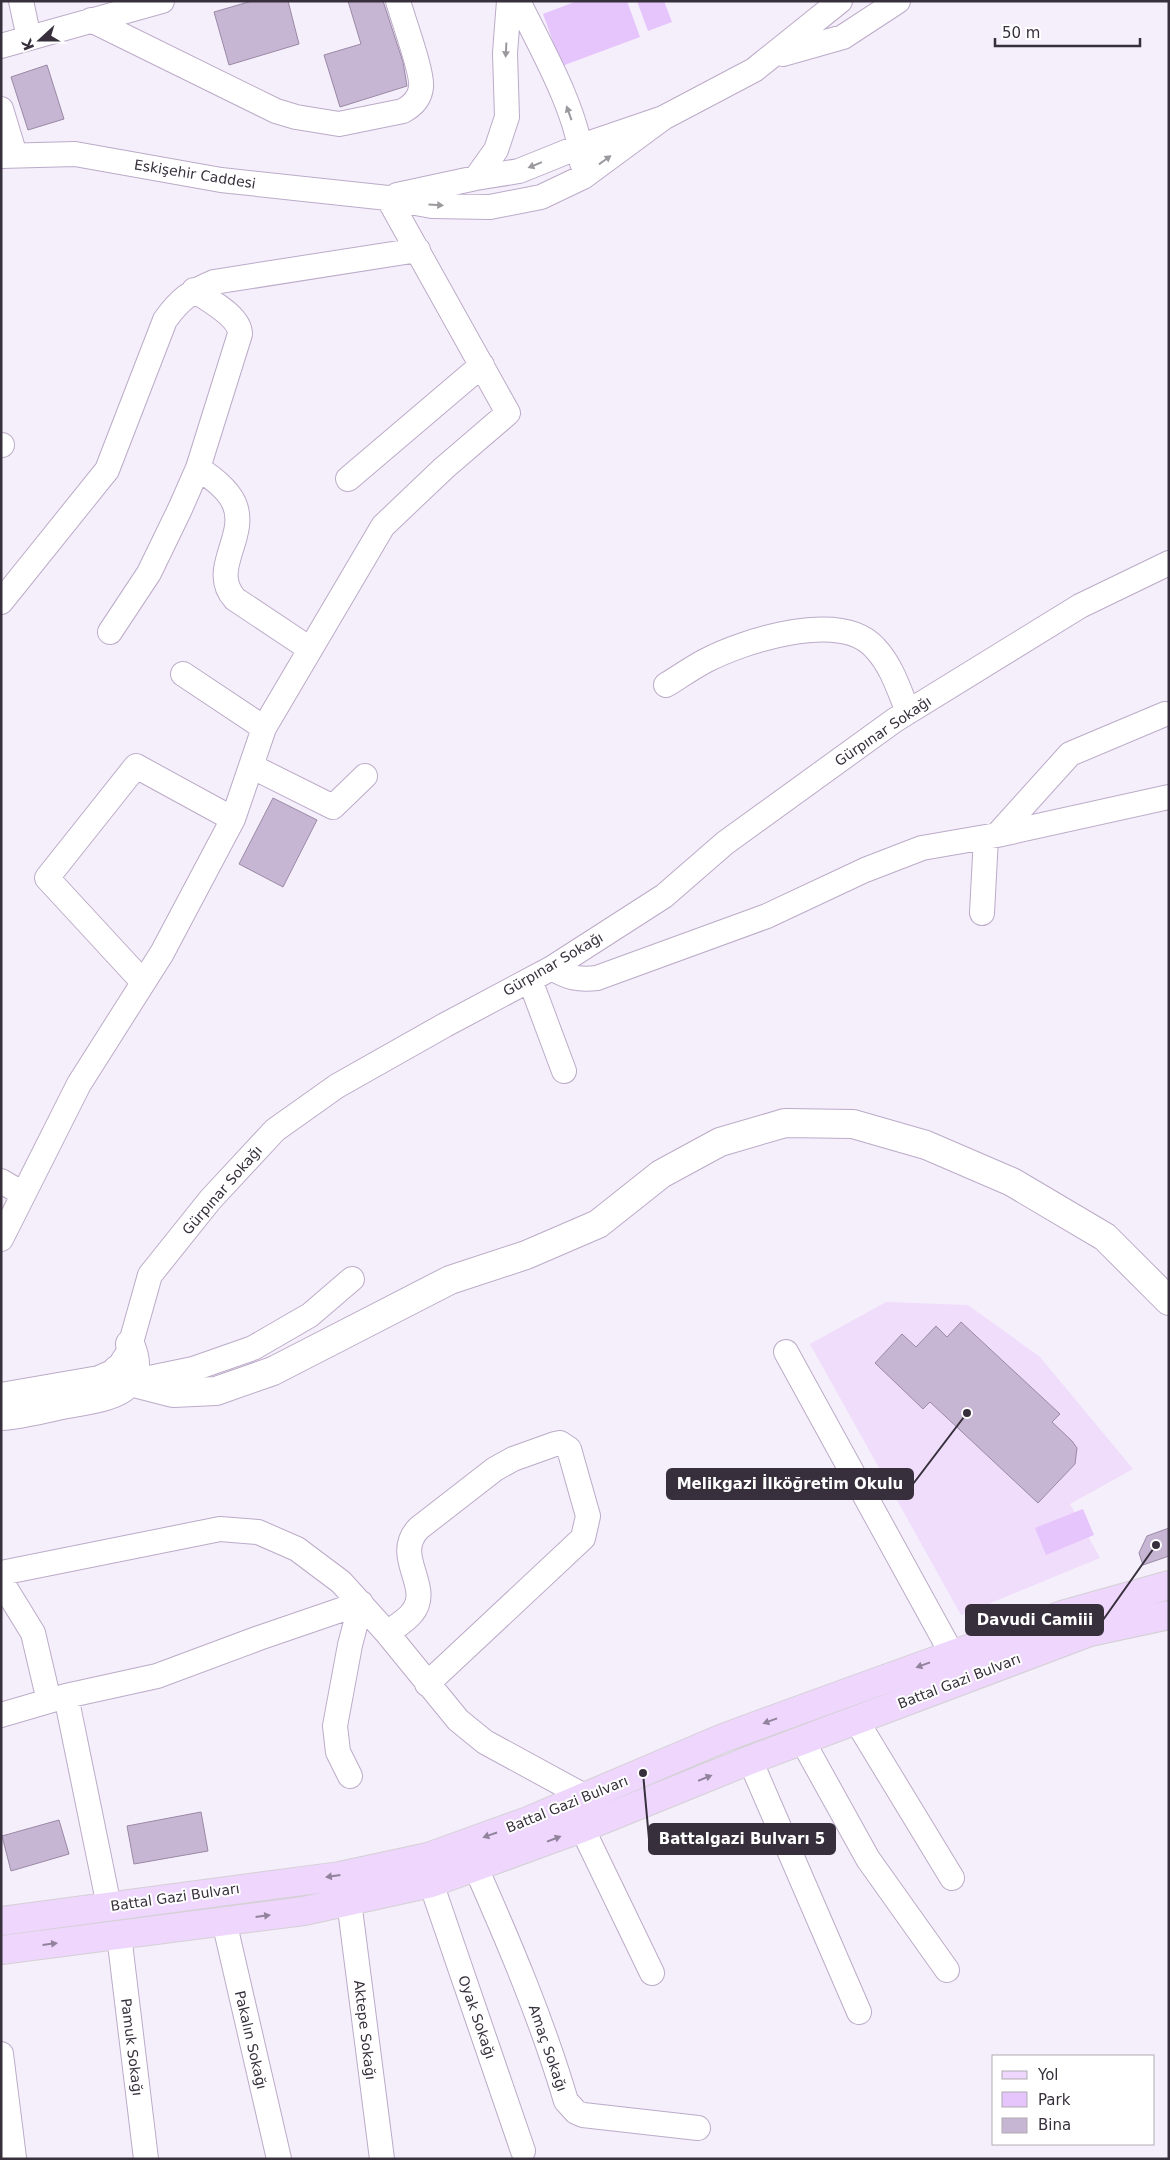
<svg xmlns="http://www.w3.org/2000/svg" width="1170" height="2160" font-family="'DejaVu Sans',sans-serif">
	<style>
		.built { fill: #efddfb }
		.green { fill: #e6c4fc }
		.building { fill: #c7b6d3; stroke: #9a89a5 }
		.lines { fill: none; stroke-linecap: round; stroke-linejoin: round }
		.minor-casing { stroke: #bcabc8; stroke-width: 26 }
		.tertiary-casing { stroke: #bcabc8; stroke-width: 30 }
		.primary-casing { stroke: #d3d1d4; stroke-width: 30 }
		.minor { stroke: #fff; stroke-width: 24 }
		.tertiary { stroke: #fff; stroke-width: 28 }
		.primary { stroke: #eed6fd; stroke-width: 28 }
		.oneway { fill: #9b989e }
		.oneway2 { fill: #92839c }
		.labels { text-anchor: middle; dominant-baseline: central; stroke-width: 4; stroke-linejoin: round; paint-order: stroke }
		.street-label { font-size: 14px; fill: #37303c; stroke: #fff }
		.leader { fill: none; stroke: #37303c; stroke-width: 2 }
		.callout-dot { fill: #37303c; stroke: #fff; stroke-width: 2 }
		.callout { fill: #37303c; stroke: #37303c; stroke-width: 2 }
		.callout-label { font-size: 15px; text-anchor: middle; font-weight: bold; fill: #fff }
	</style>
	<rect width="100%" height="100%" fill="#f5eefb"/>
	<!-- built -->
	<path class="built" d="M 886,1302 L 968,1305 L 1040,1357 L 1133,1469 L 1070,1504 L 1100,1558 L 961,1615 L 810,1344 Z"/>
	<!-- green -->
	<path class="green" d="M 577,1 L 627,1 L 640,37 L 562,66 L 543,14 Z
		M 637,1 L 664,1 L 672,22 L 648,31 Z
		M 1083,1509 L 1094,1535 L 1046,1555 L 1035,1528 Z"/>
	<!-- building -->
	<path class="building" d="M 252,1 L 288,1 L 299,44 L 229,65 L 214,12 Z
		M 348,1 L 383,1 L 403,62 L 407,86 L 340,107 L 324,55 L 361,44 Z
		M 47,65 L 64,119 L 28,130 L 11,77 Z
		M 273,798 L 317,820 L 283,887 L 239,864 Z
		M 961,1322 L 1060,1414 L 1052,1422 L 1072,1441 L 1077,1448 L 1075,1464 L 1038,1503 L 930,1402 L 923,1409 L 875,1363 L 902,1334 L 916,1347 L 936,1326 L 947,1337 Z
		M 1169,1528 L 1169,1556 L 1143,1565 L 1139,1553 L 1147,1536 Z
		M 201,1812 L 208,1851 L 134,1864 L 127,1826 Z
		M 59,1820 L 69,1854 L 11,1871 L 2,1836 Z"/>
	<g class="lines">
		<defs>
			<path id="minor" d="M 21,1 L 29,38
				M 518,1 C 540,46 579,113 582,163
				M 91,20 L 276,111 L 296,117 L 339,124 L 403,111 C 412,106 420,98 421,87 C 423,73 403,19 398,1
				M 1,46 L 162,1
				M 783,54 L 843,37 L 898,1
				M 1,109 L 15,155
				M 1,156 L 75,154 L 221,180 L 388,198 L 432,206 L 490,207 L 541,197 L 583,177 L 663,118
				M 476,178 L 496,150 L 507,117 L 505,53 L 509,1
				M 397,195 L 476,178 L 519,171 L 581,146 L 663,118 L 754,70 L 840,1
				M 1,445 L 2,445
				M 198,468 C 211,477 227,488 234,503 C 249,537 208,569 235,599 L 310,649
				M 348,479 L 482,365
				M 1,602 L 107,470 L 165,320 C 180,299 190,292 214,282 L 418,250
				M 110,632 L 149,573 L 180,509 L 198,468 L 240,334 C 240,316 208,300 194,290
				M 183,674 L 264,728
				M 666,685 C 679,677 692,668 705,661 C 743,641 841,609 875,648 C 892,666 899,690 908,712
				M 251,766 L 333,807 L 365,776
				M 997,835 L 1070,754 L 1165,714
				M 982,913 L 986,837
				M 552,968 C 568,978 579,980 597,978 L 767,916 L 865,870 L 922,848 L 997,835 L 1169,797
				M 530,980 L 564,1071
				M 143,982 L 47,878 L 136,766 L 233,819
				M 1,1181 L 23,1194
				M 1,1239 L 79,1084 L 162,953 L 233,819 L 264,728 L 383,526 L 444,468 L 508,413 L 388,198
				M 786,1352 L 952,1654
				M 130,1382 L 193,1369 L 253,1348 L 310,1315 L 352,1279
				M 1,1395 L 99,1378 L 117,1370 L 128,1353 L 150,1275 L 210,1200 L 275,1130 L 337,1086 L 445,1025 L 552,968 L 664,896 L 725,843 L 895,720 L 1080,606 L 1169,563
				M 1,1573 L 220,1529 L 258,1532 L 297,1549 L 341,1582 L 387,1633 L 458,1720 L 485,1742 L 586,1797
				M 1,1581 L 33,1633 L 49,1701
				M 387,1633 C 395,1627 406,1621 412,1613 C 434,1587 391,1556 419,1528 L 495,1469 L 513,1459 L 555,1444 L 560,1443 L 569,1449 L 588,1516 L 583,1538 L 427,1684
				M 66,1696 L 109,1906
				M 1,1715 L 66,1696 L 157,1676 L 259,1638 L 361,1603
				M 856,1720 L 952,1878
				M 802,1740 L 868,1859 L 947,1970
				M 750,1760 L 859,2012
				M 350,1776 L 338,1752 L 335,1726 L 350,1645 L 361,1603
				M 582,1828 L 652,1973
				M 476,1868 C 510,1945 542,2020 566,2101 L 576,2112 L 583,2115 L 698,2128
				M 431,1883 L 523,2151
				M 349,1901 L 382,2159
				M 224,1921 L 279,2159
				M 119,1935 L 146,2159
				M 1,2054 L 14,2158"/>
			<path id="tertiary" d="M 117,1370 L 130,1382 L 173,1393 L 216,1391 L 273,1371 L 450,1280 L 526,1255 L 598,1224 L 661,1174 L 720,1142 L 785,1123 L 853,1124 L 926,1145 L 1012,1182 L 1105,1237 L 1169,1301
				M 1,1416 C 22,1415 42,1409 62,1405 C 98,1398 152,1396 130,1344"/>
			<path id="primary" d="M 1,1921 L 340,1876 L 428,1857 L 528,1821 L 723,1738 L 838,1696 L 1062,1615 L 1169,1585
				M 1,1950 L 304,1911 L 431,1883 L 582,1828 L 750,1760 L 1090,1632 L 1169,1615"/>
		</defs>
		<!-- minor casing -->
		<use href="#minor" class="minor-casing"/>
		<!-- tertiary casing -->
		<use href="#tertiary" class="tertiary-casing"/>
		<!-- primary casing -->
		<use href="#primary" class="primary-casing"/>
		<!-- minor -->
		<use href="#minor" class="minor"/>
		<!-- tertiary -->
		<use href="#tertiary" class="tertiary"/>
		<!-- primary -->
		<use href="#primary" class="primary"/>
	</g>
	<!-- one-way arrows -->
	<defs><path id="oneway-solid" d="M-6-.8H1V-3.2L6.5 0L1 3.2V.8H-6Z" transform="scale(1.25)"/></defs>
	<g class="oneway">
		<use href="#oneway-solid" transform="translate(506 50) rotate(93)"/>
		<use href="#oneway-solid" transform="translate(569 113) rotate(-110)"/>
		<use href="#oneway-solid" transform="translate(605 160) rotate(-36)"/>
		<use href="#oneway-solid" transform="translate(535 165) rotate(158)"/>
		<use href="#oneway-solid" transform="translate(436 205) rotate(3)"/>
	</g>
	<g class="oneway2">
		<use href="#oneway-solid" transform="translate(923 1665) rotate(160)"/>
		<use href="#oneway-solid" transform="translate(770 1721) rotate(160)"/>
		<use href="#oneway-solid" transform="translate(705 1778) rotate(-22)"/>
		<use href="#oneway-solid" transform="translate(490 1835) rotate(161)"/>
		<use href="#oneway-solid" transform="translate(554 1839) rotate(-21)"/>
		<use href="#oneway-solid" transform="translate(333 1876) rotate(172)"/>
		<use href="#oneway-solid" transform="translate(263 1916) rotate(-7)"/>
		<use href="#oneway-solid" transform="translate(50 1944) rotate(-7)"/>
	</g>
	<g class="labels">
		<!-- street labels -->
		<g class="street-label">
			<text transform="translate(195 174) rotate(9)">Eskişehir Caddesi</text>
			<text transform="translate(883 731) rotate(-34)">Gürpınar Sokağı</text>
			<text transform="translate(553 964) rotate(-30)">Gürpınar Sokağı</text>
			<text transform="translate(222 1190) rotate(-49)">Gürpınar Sokağı</text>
			<text transform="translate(959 1681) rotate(-21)">Battal Gazi Bulvarı</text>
			<text transform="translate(567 1804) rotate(-22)">Battal Gazi Bulvarı</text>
			<text transform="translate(175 1897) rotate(-8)">Battal Gazi Bulvarı</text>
			<text transform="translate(477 2017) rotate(71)">Oyak Sokağı</text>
			<text transform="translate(365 2030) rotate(83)">Aktepe Sokağı</text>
			<text transform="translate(251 2040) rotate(77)">Pakalın Sokağı</text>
			<text transform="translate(132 2047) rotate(83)">Pamuk Sokağı</text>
			<text transform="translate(548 2048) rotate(71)">Amaç Sokağı</text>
		</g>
	</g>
	<!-- callouts -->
	<path class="leader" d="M967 1413L913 1484M1156 1545L1103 1620M643 1773L649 1839"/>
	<g class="callout-dot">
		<circle cx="967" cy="1413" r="5"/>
		<circle cx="1156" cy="1545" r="5"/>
		<circle cx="643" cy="1773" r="5"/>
	</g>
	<g class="callout">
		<rect x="667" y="1469" width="246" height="30" rx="5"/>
		<rect x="966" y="1605" width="137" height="30" rx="5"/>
		<rect x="649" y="1824" width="186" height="30" rx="5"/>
	</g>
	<g class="callout-label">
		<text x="790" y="1489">Melikgazi İlköğretim Okulu</text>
		<text x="1035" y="1625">Davudi Camiii</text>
		<text x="742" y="1844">Battalgazi Bulvarı 5</text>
	</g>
	<!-- border -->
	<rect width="1170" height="2160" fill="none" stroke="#37303c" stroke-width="5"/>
	<!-- legend -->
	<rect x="992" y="2055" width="162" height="90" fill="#ffffff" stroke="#afacb1"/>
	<rect x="1002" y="2071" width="25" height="8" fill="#eed6fd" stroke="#afacb1"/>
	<text x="1038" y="2080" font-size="15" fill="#37303c">Yol</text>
	<rect x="1002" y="2092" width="25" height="15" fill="#e6c4fc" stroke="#afacb1"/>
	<text x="1038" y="2105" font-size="15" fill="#37303c">Park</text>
	<rect x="1002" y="2118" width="25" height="15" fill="#c7b6d3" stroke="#afacb1"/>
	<text x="1038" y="2130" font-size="15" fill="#37303c">Bina</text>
	<!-- north arrow -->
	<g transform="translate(40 40) rotate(249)" stroke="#ffffff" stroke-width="4" paint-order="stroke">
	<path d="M0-4L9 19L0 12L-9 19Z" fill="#37303c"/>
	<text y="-8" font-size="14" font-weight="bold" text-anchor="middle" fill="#37303c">K</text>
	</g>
	<!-- scale -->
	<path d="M995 38v8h145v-8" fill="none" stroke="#37303c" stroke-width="2.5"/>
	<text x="1002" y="38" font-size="15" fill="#37303c" stroke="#ffffff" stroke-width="4" paint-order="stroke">50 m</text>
</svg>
